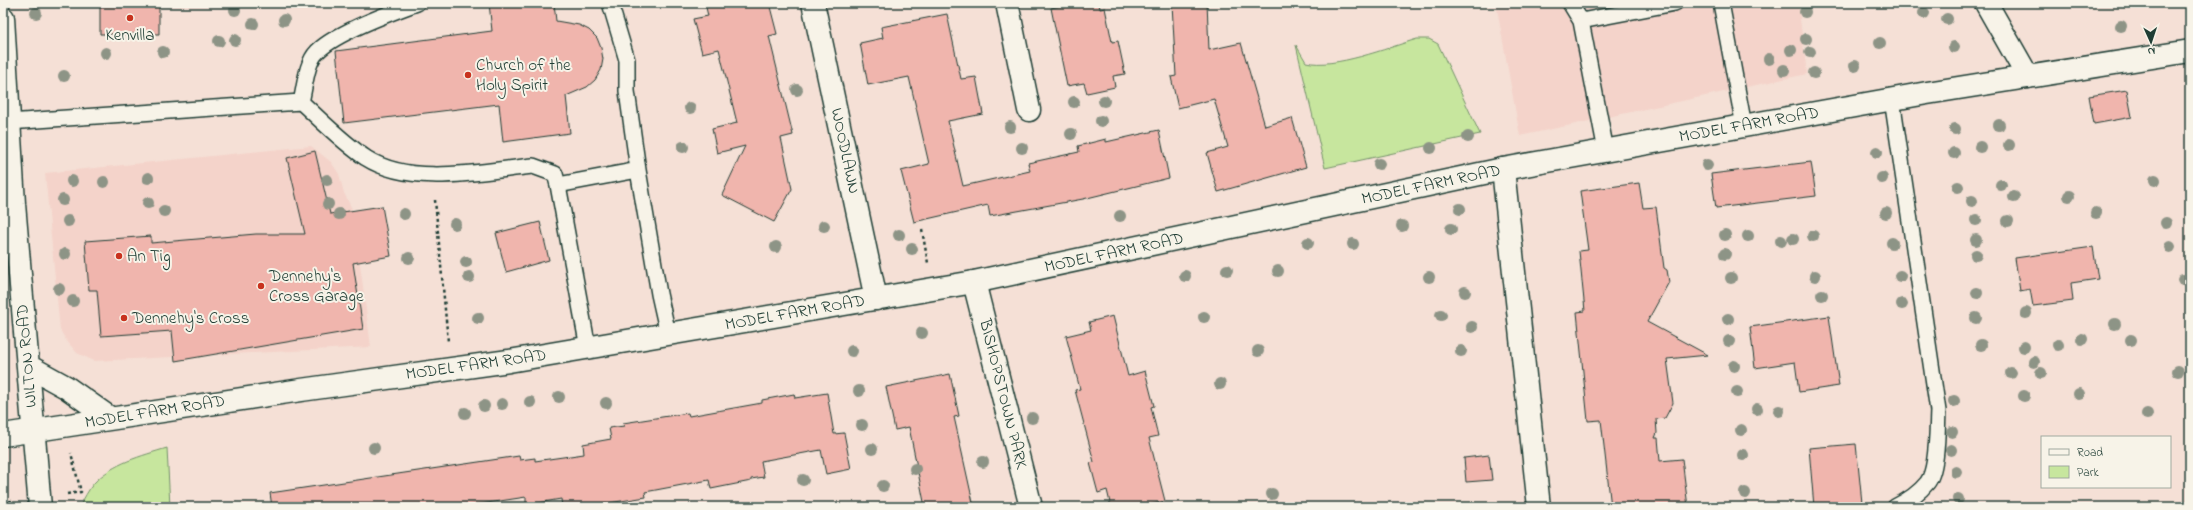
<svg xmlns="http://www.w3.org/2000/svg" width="2193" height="510" font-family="'Indie Flower',sans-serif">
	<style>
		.built { fill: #f4d3ca }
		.green { fill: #c7e69e; stroke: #739269 }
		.building { fill: #f0b5ad; stroke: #1f3d34 }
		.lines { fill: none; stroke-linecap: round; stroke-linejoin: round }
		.service-casing { stroke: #1f3d34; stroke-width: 18 }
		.minor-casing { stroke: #1f3d34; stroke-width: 25 }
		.secondary-casing { stroke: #1f3d34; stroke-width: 25 }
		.path { stroke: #1f3d34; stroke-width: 2.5; stroke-dasharray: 3 3; stroke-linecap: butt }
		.service { stroke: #f7f3e8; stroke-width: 15 }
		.minor { stroke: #f7f3e8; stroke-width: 22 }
		.secondary { stroke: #f7f3e8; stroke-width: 22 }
		.tree { fill: #8d9486 }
		.poi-dot { fill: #c8321e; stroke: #f7f3e8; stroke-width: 1.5 }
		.labels { text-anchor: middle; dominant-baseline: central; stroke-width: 4; stroke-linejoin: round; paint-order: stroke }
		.poi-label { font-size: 17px; fill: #1f3d34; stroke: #f7f3e8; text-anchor: start }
		.street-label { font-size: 17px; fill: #1f3d34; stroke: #f7f3e8 }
	</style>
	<rect width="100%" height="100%" fill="#f5e0d6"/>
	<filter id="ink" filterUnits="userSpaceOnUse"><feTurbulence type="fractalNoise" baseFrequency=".025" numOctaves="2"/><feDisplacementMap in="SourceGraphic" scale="8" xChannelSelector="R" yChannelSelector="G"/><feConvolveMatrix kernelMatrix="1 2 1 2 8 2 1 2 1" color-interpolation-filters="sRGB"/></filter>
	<g filter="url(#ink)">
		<!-- built -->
		<path class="built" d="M 1496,3 L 1798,3 L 1807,74 L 1520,136 Z
			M 311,146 L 331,162 L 339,174 L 344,193 L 353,211 L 371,347 L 94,361 L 77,353 L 66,340 L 60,330 L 45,173 Z"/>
		<!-- green -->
		<path class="green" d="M 1417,39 L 1429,39 L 1438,44 L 1480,134 L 1325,168 L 1296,45 L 1306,62 C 1334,69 1387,48 1417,39 Z
			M 167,448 L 170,507 L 79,507 C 84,499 88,490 94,483 C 113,463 141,456 167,448 Z"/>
		<!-- building -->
		<path class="building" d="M 100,3 L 159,3 L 159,34 L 100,34 Z
			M 489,3 L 554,3 L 556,21 L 579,25 L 589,30 L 597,38 L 601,48 L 603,59 L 601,70 L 595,80 L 587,87 L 566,96 L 570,133 L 503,142 L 499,104 L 344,123 L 336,51 L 492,31 Z
			M 705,3 L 769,3 L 777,34 L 769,36 L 793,135 L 781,138 L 792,189 L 774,222 L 722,195 L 745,146 L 717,153 L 712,129 L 737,123 L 719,49 L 702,53 L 693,19 L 708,16 Z
			M 1076,3 L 1099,3 L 1100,9 L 1105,8 L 1112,42 L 1118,41 L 1125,74 L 1113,76 L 1115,87 L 1087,93 L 1084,83 L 1067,86 L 1051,8 Z
			M 1207,3 L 1209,50 L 1241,43 L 1265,126 L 1292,118 L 1306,167 L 1218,192 L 1207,153 L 1228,147 L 1214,99 L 1178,108 L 1171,77 L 1176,76 L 1172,4 Z
			M 947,14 L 961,79 L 976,77 L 983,114 L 948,121 L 963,186 L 1030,171 L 1028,163 L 1079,152 L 1078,146 L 1106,139 L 1106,142 L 1159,130 L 1169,178 L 1083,199 L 990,216 L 988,205 L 914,222 L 901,171 L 929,164 L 909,77 L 868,85 L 860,43 L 883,38 L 881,27 Z
			M 2127,90 L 2132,117 L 2094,124 L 2089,96 Z
			M 315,151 L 330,214 L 382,206 L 391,256 L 353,263 L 363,329 L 175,361 L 172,331 L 101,336 L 97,290 L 89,290 L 85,241 L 151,236 L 151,243 L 256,234 L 305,234 L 287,158 Z
			M 1811,162 L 1816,196 L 1716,208 L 1711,174 Z
			M 1639,183 L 1643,208 L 1656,207 L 1664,268 L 1667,270 L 1669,282 L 1647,322 L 1708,355 L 1667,359 L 1673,403 L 1665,418 L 1656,419 L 1657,433 L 1655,438 L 1658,438 L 1660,461 L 1682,459 L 1688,507 L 1611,507 L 1601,420 L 1588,421 L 1577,312 L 1585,311 L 1579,251 L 1588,250 L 1580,191 Z
			M 540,222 L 549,260 L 506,272 L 496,233 Z
			M 2093,247 L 2098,279 L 2071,283 L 2073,301 L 2033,306 L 2030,289 L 2020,291 L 2015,258 Z
			M 1113,316 L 1128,376 L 1145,371 L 1154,406 L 1151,407 L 1158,436 L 1149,438 L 1165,501 L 1141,507 L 1111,507 L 1107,490 L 1098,493 L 1090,463 L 1094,462 L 1075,390 L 1080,389 L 1066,336 L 1091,330 L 1089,322 Z
			M 1829,316 L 1839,386 L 1799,392 L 1795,362 L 1755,368 L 1750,327 Z
			M 950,374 L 959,416 L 954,417 L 974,507 L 925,507 L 909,427 L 895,430 L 886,387 Z
			M 827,393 L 834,434 L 844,433 L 851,469 L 826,474 L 821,450 L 761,461 L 764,477 L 751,479 L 751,481 L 711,489 L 709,480 L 645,492 L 646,497 L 584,507 L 562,507 L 561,499 L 526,505 L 526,497 L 461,507 L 272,507 L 270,493 L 519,456 L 520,460 L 535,458 L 535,461 L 584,454 L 583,444 L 611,439 L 609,428 L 624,426 L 623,423 L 688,413 L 689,416 L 762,403 L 762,400 L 794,394 L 795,398 Z
			M 1856,444 L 1862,503 L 1814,507 L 1809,448 Z
			M 1489,455 L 1492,480 L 1466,482 L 1464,458 Z"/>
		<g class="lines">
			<defs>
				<path id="service" d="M 610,3 L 627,60 L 627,91 L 638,170 L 659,294 L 668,334
					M 1570,3 L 1581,21
					M 1721,3 L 1744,126
					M 1892,99 L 1938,411 C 1937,428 1938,470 1927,483 C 1919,493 1907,501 1895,507
					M 301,102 C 305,87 306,63 317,52 C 335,33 392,12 417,3
					M 8,122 L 301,102 C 322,121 342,142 366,158 C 412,187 482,171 533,166 L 555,174 L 558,185 L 588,348
					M 1606,151 L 1581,21 L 1675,3
					M 558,185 L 638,170"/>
				<path id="minor" d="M 813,3 L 876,299
					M 1007,3 L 1029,110
					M 1986,3 L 2028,77
					M 1503,169 L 1539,507
					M 974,282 L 1031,507"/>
				<path id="secondary" d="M 3,18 L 14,204 L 40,507
					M 28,366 L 66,387 L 110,418
					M 3,435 L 301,390 L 509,361 L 974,282 L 1503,169 L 1927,93 L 2190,51"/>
			</defs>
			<!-- service casing -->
			<use href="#service" class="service-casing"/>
			<!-- minor casing -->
			<use href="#minor" class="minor-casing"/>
			<!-- secondary casing -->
			<use href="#secondary" class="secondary-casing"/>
			<!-- path -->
			<path class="path" d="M 435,200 L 448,342
				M 922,230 L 928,263
				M 67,494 L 81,492 L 71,453
				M 3,502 L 12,501"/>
			<!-- service -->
			<use href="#service" class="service"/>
			<!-- minor -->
			<use href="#minor" class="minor"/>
			<!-- secondary -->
			<use href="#secondary" class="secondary"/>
		</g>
		<!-- trees -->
		<g class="tree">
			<circle cx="235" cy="10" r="6"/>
			<circle cx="1805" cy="12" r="6"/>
			<circle cx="36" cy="13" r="6"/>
			<circle cx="1924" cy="13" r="6"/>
			<circle cx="1947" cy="19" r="6"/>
			<circle cx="284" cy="20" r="6"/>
			<circle cx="253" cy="24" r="6"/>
			<circle cx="2121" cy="26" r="6"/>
			<circle cx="1806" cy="39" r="6"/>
			<circle cx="235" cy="40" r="6"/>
			<circle cx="219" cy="41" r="6"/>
			<circle cx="1880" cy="43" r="6"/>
			<circle cx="1954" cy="47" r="6"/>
			<circle cx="1791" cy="50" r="6"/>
			<circle cx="163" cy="52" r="6"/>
			<circle cx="1810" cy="52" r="6"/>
			<circle cx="106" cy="53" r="6"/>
			<circle cx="1769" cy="59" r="6"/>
			<circle cx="1855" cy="66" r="6"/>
			<circle cx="1784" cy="70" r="6"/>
			<circle cx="1814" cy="73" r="6"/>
			<circle cx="64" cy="76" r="6"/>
			<circle cx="797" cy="90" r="6"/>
			<circle cx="1104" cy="101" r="6"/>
			<circle cx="1074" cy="102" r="6"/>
			<circle cx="690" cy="108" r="6"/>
			<circle cx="1101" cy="121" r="6"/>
			<circle cx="1999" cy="125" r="6"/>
			<circle cx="1010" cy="127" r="6"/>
			<circle cx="1955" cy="129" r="6"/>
			<circle cx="1071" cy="134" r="6"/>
			<circle cx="1468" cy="137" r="6"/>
			<circle cx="2009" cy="145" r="6"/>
			<circle cx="683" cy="147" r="6"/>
			<circle cx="1980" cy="147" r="6"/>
			<circle cx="1022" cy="148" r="6"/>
			<circle cx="1431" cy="148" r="6"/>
			<circle cx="1877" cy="152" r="6"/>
			<circle cx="1954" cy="153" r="6"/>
			<circle cx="1379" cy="164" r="6"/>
			<circle cx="1707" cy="165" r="6"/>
			<circle cx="148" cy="178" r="6"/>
			<circle cx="1882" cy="178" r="6"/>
			<circle cx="327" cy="180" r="6"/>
			<circle cx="2155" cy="180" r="6"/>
			<circle cx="72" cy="181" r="6"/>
			<circle cx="104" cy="182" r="6"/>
			<circle cx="2001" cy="185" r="6"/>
			<circle cx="1958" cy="187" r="6"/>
			<circle cx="2069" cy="196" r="6"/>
			<circle cx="2014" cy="197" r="6"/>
			<circle cx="63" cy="200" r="6"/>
			<circle cx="1972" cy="201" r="6"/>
			<circle cx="148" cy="203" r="6"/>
			<circle cx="328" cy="204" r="6"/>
			<circle cx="1460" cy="209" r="6"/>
			<circle cx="164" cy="211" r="6"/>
			<circle cx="1886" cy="213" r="6"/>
			<circle cx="2096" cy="213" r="6"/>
			<circle cx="339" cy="214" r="6"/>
			<circle cx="404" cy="214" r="6"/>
			<circle cx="1120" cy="216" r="6"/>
			<circle cx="1976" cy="220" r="6"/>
			<circle cx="68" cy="221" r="6"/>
			<circle cx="2008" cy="221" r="6"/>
			<circle cx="2166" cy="223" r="6"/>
			<circle cx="455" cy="224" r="6"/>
			<circle cx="824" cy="226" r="6"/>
			<circle cx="1402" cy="226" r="6"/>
			<circle cx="1451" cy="229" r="6"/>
			<circle cx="899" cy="235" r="6"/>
			<circle cx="1725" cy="235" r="6"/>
			<circle cx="1748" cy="236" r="6"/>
			<circle cx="1813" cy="236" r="6"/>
			<circle cx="1793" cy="239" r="6"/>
			<circle cx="1976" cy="240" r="6"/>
			<circle cx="1781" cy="241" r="6"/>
			<circle cx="1308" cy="243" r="6"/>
			<circle cx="1892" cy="243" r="6"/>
			<circle cx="1353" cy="244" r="6"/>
			<circle cx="776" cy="247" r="6"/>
			<circle cx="2170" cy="247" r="6"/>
			<circle cx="912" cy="249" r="6"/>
			<circle cx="65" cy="254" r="6"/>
			<circle cx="1725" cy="254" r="6"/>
			<circle cx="1976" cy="255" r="6"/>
			<circle cx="409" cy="258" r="6"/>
			<circle cx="466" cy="262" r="6"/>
			<circle cx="1227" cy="270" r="6"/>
			<circle cx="1278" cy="271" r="6"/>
			<circle cx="1185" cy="276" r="6"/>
			<circle cx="1815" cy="276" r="6"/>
			<circle cx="1900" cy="276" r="6"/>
			<circle cx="469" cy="277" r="6"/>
			<circle cx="1429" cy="277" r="6"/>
			<circle cx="1731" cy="278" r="6"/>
			<circle cx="2183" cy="280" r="6"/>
			<circle cx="59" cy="289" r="6"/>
			<circle cx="1465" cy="292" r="6"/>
			<circle cx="1977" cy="293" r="6"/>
			<circle cx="1822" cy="295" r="6"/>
			<circle cx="73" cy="301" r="6"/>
			<circle cx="1902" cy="304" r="6"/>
			<circle cx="2026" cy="313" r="6"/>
			<circle cx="1441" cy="315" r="6"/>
			<circle cx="1204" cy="317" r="6"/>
			<circle cx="478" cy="318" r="6"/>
			<circle cx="1976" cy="318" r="6"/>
			<circle cx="1728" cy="319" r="6"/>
			<circle cx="2115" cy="324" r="6"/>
			<circle cx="1472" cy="327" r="6"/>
			<circle cx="922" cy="333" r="6"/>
			<circle cx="2082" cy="339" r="6"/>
			<circle cx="2131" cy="340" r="6"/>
			<circle cx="1729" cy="341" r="6"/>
			<circle cx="1981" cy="345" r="6"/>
			<circle cx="2058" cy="345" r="6"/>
			<circle cx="2024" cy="347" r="6"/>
			<circle cx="852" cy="351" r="6"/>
			<circle cx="1258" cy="351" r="6"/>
			<circle cx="1461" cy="351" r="6"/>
			<circle cx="2034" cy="362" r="6"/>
			<circle cx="1734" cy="366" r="6"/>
			<circle cx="2178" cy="371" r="6"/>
			<circle cx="2011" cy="373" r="6"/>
			<circle cx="2041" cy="373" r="6"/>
			<circle cx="1220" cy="384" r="6"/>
			<circle cx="859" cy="391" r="6"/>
			<circle cx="1737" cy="392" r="6"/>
			<circle cx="2079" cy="394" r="6"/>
			<circle cx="2024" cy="396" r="6"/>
			<circle cx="559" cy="397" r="6"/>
			<circle cx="1954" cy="401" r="6"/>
			<circle cx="530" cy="402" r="6"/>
			<circle cx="606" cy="403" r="6"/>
			<circle cx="502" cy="404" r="6"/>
			<circle cx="484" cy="406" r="6"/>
			<circle cx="1757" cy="409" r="6"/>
			<circle cx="1779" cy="411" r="6"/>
			<circle cx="465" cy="413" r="6"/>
			<circle cx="2147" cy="414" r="6"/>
			<circle cx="1032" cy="418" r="6"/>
			<circle cx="862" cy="425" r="6"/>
			<circle cx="1741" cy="430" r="6"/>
			<circle cx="1952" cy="432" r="6"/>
			<circle cx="374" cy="448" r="6"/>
			<circle cx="872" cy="449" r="6"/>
			<circle cx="1951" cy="450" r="6"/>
			<circle cx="1743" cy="455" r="6"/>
			<circle cx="983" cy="462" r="6"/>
			<circle cx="915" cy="469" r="6"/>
			<circle cx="1956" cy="472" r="6"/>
			<circle cx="803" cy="480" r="6"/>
			<circle cx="883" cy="486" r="6"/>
			<circle cx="1745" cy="493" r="6"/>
			<circle cx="1272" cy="494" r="6"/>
			<circle cx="1958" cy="499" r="6"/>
		</g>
	</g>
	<!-- markers -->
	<g class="poi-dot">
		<circle cx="130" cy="18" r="4"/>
		<circle cx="468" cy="75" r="4"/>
		<circle cx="119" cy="256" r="4"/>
		<circle cx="261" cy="286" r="4"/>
		<circle cx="124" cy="318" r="4"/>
	</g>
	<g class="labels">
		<!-- poi labels -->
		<g class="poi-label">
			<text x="130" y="35" text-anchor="middle">Kenvilla</text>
			<text x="476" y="65">Church of the<tspan x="476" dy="20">Holy Spirit</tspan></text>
			<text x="127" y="256">An Tig</text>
			<text x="269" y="276">Dennehy's<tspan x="269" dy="20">Cross Garage</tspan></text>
			<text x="132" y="318">Dennehy's Cross</text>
		</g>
		<!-- street labels -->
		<g class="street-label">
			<text transform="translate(1749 125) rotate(-10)">MODEL FARM ROAD</text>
			<text transform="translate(845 151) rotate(78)">WOODLAWN</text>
			<text transform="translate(1431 185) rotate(-12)">MODEL FARM ROAD</text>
			<text transform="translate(1114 253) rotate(-12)">MODEL FARM ROAD</text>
			<text transform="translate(795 313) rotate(-10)">MODEL FARM ROAD</text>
			<text transform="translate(27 356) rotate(-95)">WILTON ROAD</text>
			<text transform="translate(476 365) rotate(-8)">MODEL FARM ROAD</text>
			<text transform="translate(1003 394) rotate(76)">BISHOPSTOWN PARK</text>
			<text transform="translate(155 412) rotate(-9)">MODEL FARM ROAD</text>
		</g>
	</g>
	<!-- margin -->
	<rect width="2193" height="510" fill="none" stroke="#f7f3e8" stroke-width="16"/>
	<rect x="8" y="8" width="2177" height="494" fill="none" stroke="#1f3d34" stroke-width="1.5" filter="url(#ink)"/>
	<!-- legend -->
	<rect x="2041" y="436" width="130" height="52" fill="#f7f3e8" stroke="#a1aaa0"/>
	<rect x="2049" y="449" width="20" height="6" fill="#f7f3e8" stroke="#a1aaa0"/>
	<text x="2077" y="456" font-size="12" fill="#1f3d34">Road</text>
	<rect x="2049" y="466" width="20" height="12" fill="#c7e69e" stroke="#a1aaa0"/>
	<text x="2077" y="476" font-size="12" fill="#1f3d34">Park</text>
	<!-- north arrow -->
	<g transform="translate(2151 42) rotate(177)" stroke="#f7f3e8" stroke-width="3" paint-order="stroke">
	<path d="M0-3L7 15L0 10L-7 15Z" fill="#1f3d34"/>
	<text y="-6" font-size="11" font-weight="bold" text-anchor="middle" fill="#1f3d34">N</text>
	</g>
</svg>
